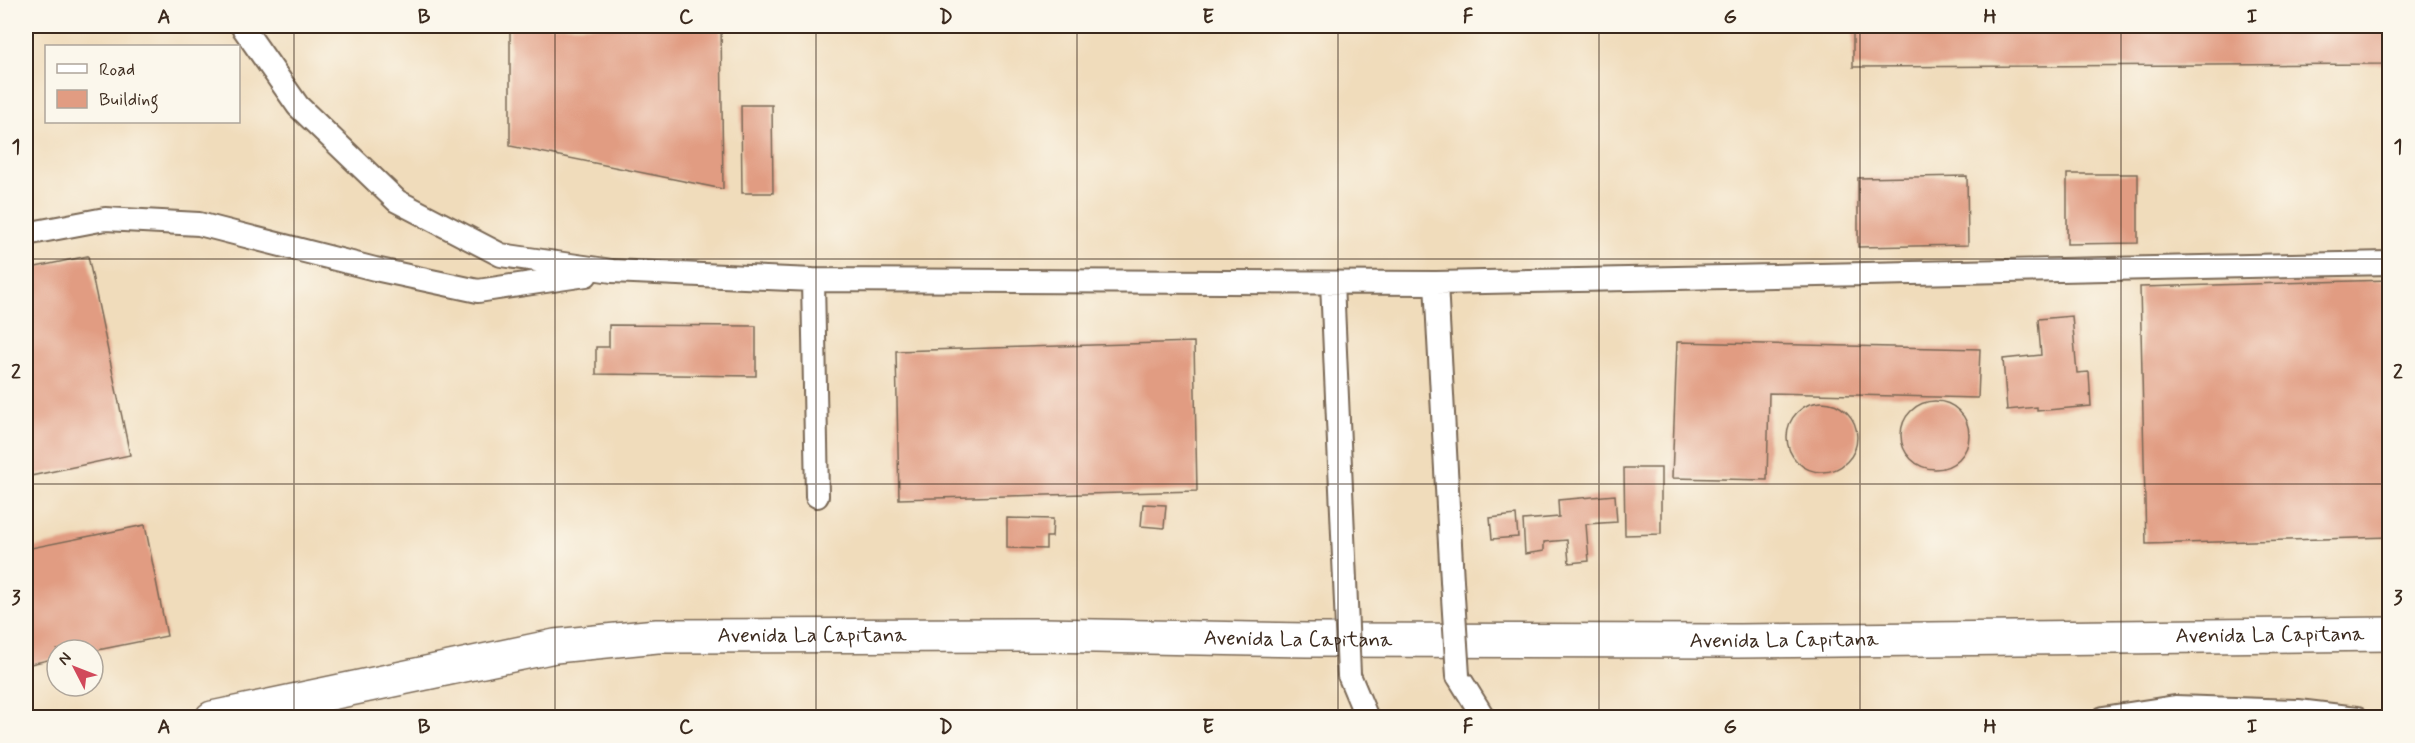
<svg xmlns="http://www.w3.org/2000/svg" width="2415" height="743" font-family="Mynerve,sans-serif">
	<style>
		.building { fill: #e19c82 }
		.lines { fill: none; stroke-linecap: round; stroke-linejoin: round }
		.service-casing { stroke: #7a6855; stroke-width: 26 }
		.tertiary-casing { stroke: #7a6855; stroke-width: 36 }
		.service { stroke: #fff; stroke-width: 22 }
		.tertiary { stroke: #fff; stroke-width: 33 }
		.service-bridge-casing { stroke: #7a6855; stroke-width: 26; stroke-linecap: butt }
		.service-bridge { stroke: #fff; stroke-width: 22 }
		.grid { fill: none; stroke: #3b2a1e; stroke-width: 1.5; stroke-opacity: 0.55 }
		.labels { text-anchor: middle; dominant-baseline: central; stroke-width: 4.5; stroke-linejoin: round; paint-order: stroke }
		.street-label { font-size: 21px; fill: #3b2a1e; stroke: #fbf7ec }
		.neatline { fill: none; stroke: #3b2a1e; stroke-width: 2 }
		.grid-label { font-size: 20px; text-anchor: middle; font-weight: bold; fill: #3b2a1e }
	</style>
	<rect width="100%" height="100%" fill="#fbf7ec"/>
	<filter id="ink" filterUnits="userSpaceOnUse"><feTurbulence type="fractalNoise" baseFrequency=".0167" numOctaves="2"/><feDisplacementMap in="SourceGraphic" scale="12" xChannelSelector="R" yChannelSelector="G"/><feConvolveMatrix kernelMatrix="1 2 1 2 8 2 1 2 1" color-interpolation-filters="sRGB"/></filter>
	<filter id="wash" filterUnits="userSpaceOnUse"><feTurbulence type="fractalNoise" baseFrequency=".008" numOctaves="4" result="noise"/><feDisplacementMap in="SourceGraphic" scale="24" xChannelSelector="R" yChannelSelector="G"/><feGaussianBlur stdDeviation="1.35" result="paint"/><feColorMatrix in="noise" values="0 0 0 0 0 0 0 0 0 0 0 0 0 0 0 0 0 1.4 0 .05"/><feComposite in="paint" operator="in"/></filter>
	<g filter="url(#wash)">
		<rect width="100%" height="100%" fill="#f0dcbb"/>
		<g id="blocks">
			<!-- building -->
			<path class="building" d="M 510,26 L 721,26 L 723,189 L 510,146 Z
				M 1853,26 L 2390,26 L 2390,64 L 1853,67 Z
				M 741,105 L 772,105 L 773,193 L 742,193 Z
				M 2067,174 L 2138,174 L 2138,243 L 2067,244 Z
				M 1967,176 L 1968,245 L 1858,247 L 1858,178 Z
				M 88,256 L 130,455 L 26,477 L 26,269 Z
				M 2390,280 L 2390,537 L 2146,544 L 2140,287 Z
				M 2072,316 L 2077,373 L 2089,372 L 2091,406 L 2037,411 L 2037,407 L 2007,410 L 2003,359 L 2041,355 L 2038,319 Z
				M 609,325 L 756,326 L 756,376 L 596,374 L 596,347 L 609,347 Z
				M 1194,342 L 1197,491 L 899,499 L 896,351 Z
				M 1677,342 L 1980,349 L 1978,398 L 1769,393 L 1767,480 L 1672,478 Z
				M1901 435a34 34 0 1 1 68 0a34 34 0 1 1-68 0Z
				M1787 437a35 35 0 1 1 70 0a35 35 0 1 1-70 0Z
				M 1624,468 L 1661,468 L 1661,534 L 1625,535 Z
				M 1615,495 L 1617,522 L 1586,524 L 1589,561 L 1569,563 L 1567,540 L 1544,542 L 1544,551 L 1525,554 L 1523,520 L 1559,517 L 1558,500 Z
				M 1143,504 L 1166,505 L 1164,528 L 1141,526 Z
				M 1516,515 L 1518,537 L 1492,539 L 1490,518 Z
				M 1007,518 L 1053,519 L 1052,537 L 1046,537 L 1046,549 L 1007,548 Z
				M 145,525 L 167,636 L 93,651 L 57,650 L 57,658 L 26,665 L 26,549 Z"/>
		</g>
	</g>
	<g filter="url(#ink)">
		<use href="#blocks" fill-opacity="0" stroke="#7a6855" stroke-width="1.5"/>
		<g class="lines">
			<defs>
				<path id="service" d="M 242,26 L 298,106 L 397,201 L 501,255 L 612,271 L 813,280 L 1436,283 L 1452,581
					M 26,234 L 105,219 L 199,224 L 375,269 L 478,291 L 586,275
					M 813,280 L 817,496
					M 1332,283 L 1345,580
					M 1436,283 L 2390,263
					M 1349,675 L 1367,718
					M 1458,676 L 1484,718
					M 2103,718 L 2175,707 L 2298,711 L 2357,718"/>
				<g id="tertiary">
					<path id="s1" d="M 212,718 L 555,646 L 657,636 L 1043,635 L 1307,640 L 1739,641 L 2390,634"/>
				</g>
			</defs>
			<!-- service casing -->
			<use href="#service" class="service-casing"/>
			<!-- tertiary casing -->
			<use href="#tertiary" class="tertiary-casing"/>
			<!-- service -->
			<use href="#service" class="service"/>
			<!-- tertiary -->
			<use href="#tertiary" class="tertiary"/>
			<defs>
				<path id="service-bridge" d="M 1345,580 L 1349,675
					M 1452,581 L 1458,676"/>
			</defs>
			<!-- service-bridge casing -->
			<use href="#service-bridge" class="service-bridge-casing"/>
			<!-- service-bridge -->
			<use href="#service-bridge" class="service-bridge"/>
		</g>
	</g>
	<!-- grid -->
	<path class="grid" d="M 294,26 L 294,718M 555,26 L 555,718M 816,26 L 816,718M 1077,26 L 1077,718M 1338,26 L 1338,718M 1599,26 L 1599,718M 1860,26 L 1860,718M 2121,26 L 2121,718M 26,259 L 2390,259M 26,484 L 2390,484"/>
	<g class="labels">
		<!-- street labels -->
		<g class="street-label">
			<text stroke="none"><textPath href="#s1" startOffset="608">Avenida La Capitana</textPath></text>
			<text stroke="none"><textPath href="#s1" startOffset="2066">Avenida La Capitana</textPath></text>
			<text stroke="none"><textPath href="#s1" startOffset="1094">Avenida La Capitana</textPath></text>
			<text stroke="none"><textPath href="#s1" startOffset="1580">Avenida La Capitana</textPath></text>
		</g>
	</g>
	<!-- margin -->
	<rect width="2415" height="743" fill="none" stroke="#fbf7ec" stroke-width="66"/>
	<!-- legend -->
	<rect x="45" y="45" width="195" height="78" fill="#fbf7ec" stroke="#aea59a" stroke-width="1.5"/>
	<rect x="57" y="64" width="30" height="9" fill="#ffffff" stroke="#aea59a" stroke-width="1.5"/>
	<text x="99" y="75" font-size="18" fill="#3b2a1e">Road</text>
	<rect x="57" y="90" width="30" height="18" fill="#e19c82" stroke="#aea59a" stroke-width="1.5"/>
	<text x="99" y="105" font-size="18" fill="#3b2a1e">Building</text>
	<!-- north arrow -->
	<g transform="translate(75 668) rotate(312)"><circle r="28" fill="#fbf7ec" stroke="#aea59a" stroke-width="1.5"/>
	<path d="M0-4.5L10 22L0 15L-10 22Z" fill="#d1495b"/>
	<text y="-9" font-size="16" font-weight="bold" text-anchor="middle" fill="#3b2a1e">N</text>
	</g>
	<rect x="33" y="33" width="2349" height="677" class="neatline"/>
	<g class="grid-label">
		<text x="164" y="23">A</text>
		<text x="424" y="23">B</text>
		<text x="686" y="23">C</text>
		<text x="946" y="23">D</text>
		<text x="1208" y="23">E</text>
		<text x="1468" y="23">F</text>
		<text x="1730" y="23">G</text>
		<text x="1990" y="23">H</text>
		<text x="2252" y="23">I</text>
		<text x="16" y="153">1</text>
		<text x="2398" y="153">1</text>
		<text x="16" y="378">2</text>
		<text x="2398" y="378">2</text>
		<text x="16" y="604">3</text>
		<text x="2398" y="604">3</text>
		<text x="164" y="733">A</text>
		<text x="424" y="733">B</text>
		<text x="686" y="733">C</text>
		<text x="946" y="733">D</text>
		<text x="1208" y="733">E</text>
		<text x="1468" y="733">F</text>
		<text x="1730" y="733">G</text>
		<text x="1990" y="733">H</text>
		<text x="2252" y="733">I</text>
	</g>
</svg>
